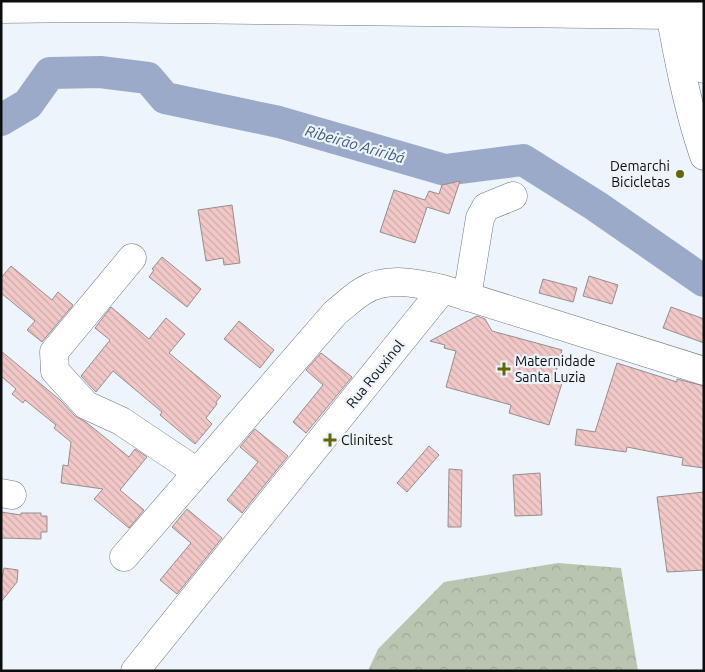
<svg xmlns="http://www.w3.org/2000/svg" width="705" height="672" font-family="Ubuntu,sans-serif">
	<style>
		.forest { fill: url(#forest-crowns) }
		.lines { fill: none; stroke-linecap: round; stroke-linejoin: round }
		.river { stroke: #9baac8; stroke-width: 32 }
		.building { fill: url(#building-back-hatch); stroke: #988d8d }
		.minor-casing { stroke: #70777e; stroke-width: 29 }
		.major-casing { stroke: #70777e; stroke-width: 29 }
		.minor { stroke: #fff; stroke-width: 28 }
		.major { stroke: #fff; stroke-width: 28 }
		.poi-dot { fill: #636704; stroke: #edf4fc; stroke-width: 2 }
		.labels { text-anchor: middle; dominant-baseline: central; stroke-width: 4.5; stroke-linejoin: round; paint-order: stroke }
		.poi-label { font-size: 14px; fill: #0b0d0f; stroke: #edf4fc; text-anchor: start }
		.street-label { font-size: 14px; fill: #0b0d0f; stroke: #edf4fc }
		.water-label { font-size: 15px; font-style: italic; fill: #415783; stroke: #edf4fc }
	</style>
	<defs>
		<pattern id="forest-crowns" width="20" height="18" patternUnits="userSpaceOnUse" patternTransform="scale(1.25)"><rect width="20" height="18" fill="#b9c5b1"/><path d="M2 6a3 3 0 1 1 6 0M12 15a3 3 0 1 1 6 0" fill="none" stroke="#9ea897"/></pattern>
		<pattern id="building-back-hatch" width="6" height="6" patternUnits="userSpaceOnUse" patternTransform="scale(1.25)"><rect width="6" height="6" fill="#f1c8c7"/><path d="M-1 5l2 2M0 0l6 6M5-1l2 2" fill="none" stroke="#cdabaa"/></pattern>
	</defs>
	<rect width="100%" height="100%" fill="#edf4fc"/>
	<!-- forest -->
	<path class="forest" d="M 558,563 L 621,568 L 638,671 L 368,671 L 378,649 L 444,582 Z"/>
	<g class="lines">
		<!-- river -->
		<path class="river" d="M 1,120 L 28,104 L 50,73 L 100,72 L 148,78 L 165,98 L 279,122 L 445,170 L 523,160 L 596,206 L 704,281"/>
	</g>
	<!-- building -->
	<path class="building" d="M 460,181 L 449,214 L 427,207 L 415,243 L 380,232 L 394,190 L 425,200 L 429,191 L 439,194 L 442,185 Z
		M 232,205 L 240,263 L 224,265 L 223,258 L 206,261 L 198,210 Z
		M 162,257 L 201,289 L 187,307 L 149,277 L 154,270 L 152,269 Z
		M 11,266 L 52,300 L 58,292 L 73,305 L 42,342 L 27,330 L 35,321 L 1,293 L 1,278 Z
		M 589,276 L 618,285 L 612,304 L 583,296 Z
		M 543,279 L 577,288 L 573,302 L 539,293 Z
		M 111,307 L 149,339 L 166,318 L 185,334 L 169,353 L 221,396 L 216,402 L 217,404 L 206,418 L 212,424 L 195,444 L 160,415 L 162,412 L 113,371 L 96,392 L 81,376 L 110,340 L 95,328 Z
		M 671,307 L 704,319 L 704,343 L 663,328 Z
		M 477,316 L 485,319 L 492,331 L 562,350 L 553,383 L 562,383 L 549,425 L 509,413 L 511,405 L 446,387 L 456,351 L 444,348 L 445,345 L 430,341 Z
		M 239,321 L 274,350 L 260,368 L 224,339 Z
		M 1,351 L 60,400 L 75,416 L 87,423 L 129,457 L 135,449 L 147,457 L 120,490 L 144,510 L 129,528 L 94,499 L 103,489 L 61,483 L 63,465 L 68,466 L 71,442 L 54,428 L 56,425 L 25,400 L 23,403 L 12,394 L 16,389 L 1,376 Z
		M 321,353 L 352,377 L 306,433 L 293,422 L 323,385 L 306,370 Z
		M 617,363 L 677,382 L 677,379 L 704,386 L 704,468 L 682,465 L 683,458 L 627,447 L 626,452 L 575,445 L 577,429 L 595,432 Z
		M 255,429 L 288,456 L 242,513 L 227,500 L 258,462 L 240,447 Z
		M 429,446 L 439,455 L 407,492 L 397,483 Z
		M 449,469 L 462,470 L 461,527 L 448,527 Z
		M 540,473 L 542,515 L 515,516 L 513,475 Z
		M 704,492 L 704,570 L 667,572 L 657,497 Z
		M 187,509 L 222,538 L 177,594 L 160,580 L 191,543 L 172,527 Z
		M 1,512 L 21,515 L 21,513 L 41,513 L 41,516 L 47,516 L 47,532 L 41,532 L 41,539 L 1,538 Z
		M 4,568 L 18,570 L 17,582 L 1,602 L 1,582 Z"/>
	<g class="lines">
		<defs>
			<path id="minor" d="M 1,9 L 89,8 L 671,15
				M 132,258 L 54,352 L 55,371 L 86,405 L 121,421 L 197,472
				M 467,297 L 480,218 L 486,207 L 513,196
				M 1,493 L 12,495
				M 124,557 L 335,313 C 344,306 353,297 363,291 C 386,276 418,283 443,289
				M 135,671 L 443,289 L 704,371"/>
			<path id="major" d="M 668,1 C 677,53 687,106 704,156
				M 691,1 L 698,45 L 704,69"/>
		</defs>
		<!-- minor casing -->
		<use href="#minor" class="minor-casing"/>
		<!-- major casing -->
		<use href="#major" class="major-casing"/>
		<!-- minor -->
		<use href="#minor" class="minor"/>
		<!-- major -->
		<use href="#major" class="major"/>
	</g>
	<!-- markers -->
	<g class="poi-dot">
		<circle cx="680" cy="174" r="5"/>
		<path d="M501.5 361.5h5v5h5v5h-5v5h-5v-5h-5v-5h5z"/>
		<path d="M327.5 432.5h5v5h5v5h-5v5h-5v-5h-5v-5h5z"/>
	</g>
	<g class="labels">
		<!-- poi labels -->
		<g class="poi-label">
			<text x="670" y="166" text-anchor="end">Demarchi<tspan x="670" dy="16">Bicicletas</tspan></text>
			<text x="515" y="361">Maternidade<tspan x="515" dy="16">Santa Luzia</tspan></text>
			<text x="341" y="440">Clinitest</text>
		</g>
		<!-- street labels -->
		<g class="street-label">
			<text transform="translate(375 374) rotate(-51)">Rua Rouxinol</text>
		</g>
		<!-- water labels -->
		<g class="water-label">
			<text transform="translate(355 144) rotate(16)">Ribeirão Ariribá</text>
		</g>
	</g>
	<!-- border -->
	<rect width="705" height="672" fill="none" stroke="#0b0d0f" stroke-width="5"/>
</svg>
